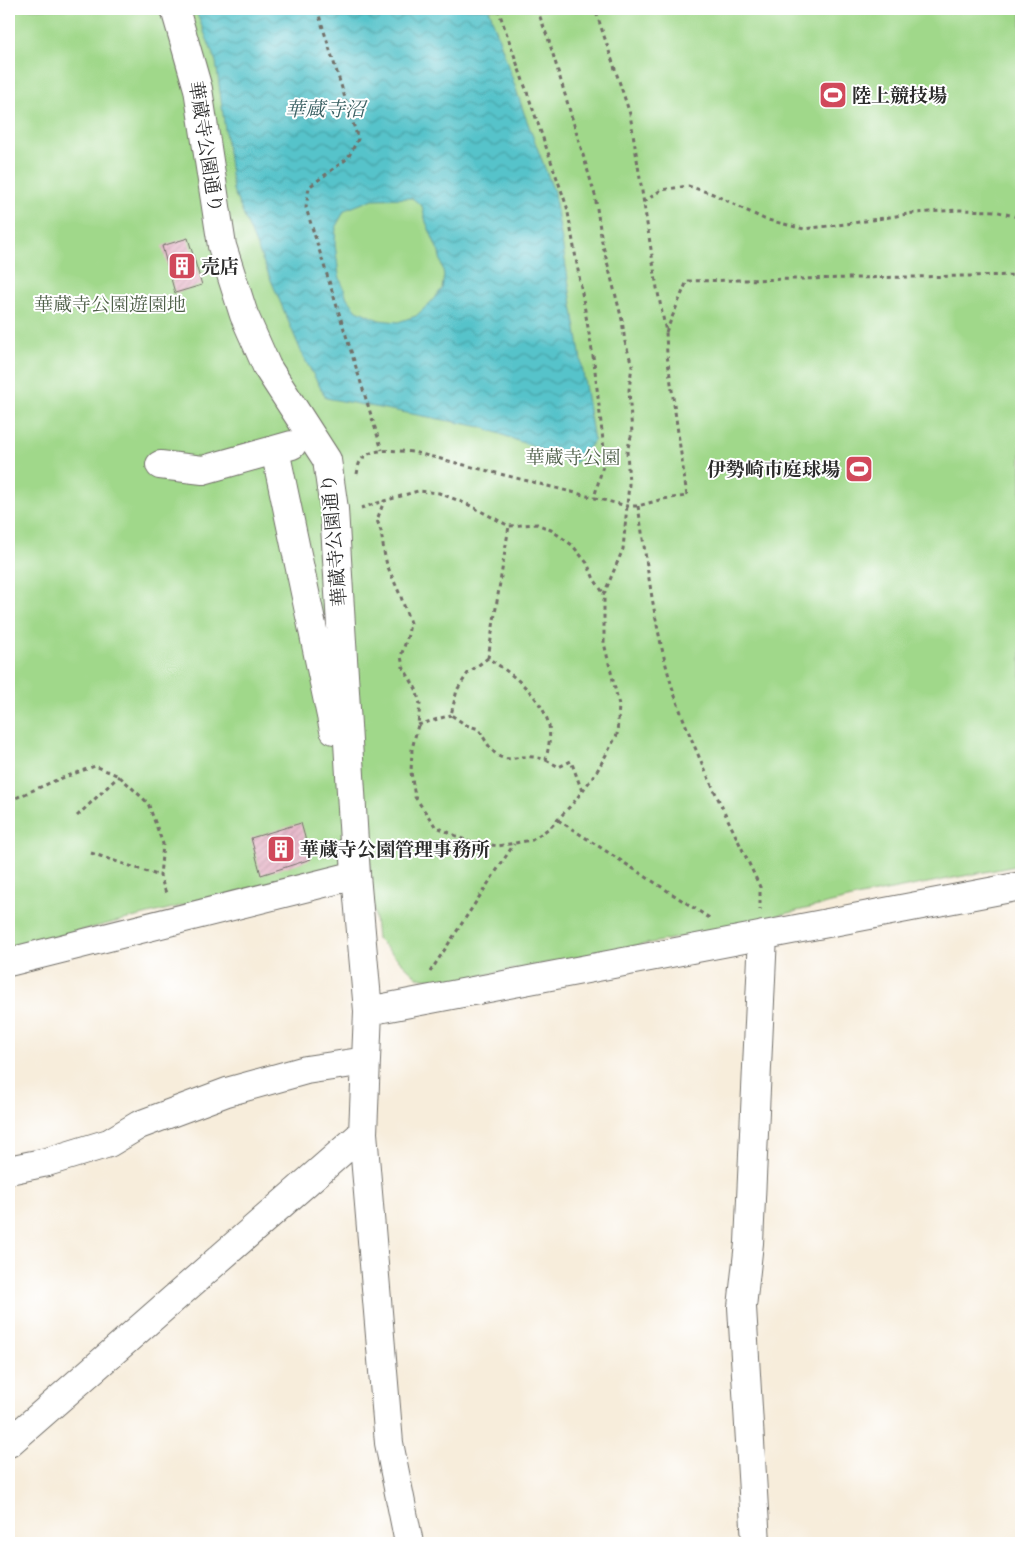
<svg xmlns="http://www.w3.org/2000/svg" width="1030" height="1552" font-family="'EB Garamond','Noto Serif JP',serif">
	<style>
		.green { fill: #a0d88a; stroke: #66825a }
		.water { fill: url(#water-waves); stroke: #40777a; fill-rule: evenodd }
		.building { fill: url(#building-hatch) }
		.lines { fill: none; stroke-linecap: round; stroke-linejoin: round }
		.minor-casing { stroke: #726f69; stroke-width: 30 }
		.path { stroke: #726f69; stroke-width: 3; stroke-dasharray: 4 4; stroke-linecap: butt }
		.minor { stroke: #fff; stroke-width: 28 }
		.labels { text-anchor: middle; dominant-baseline: central; stroke-width: 4; stroke-linejoin: round; paint-order: stroke }
		.poi-label { font-size: 19px; font-weight: bold; fill: #2b2b2b; stroke: #fff; text-anchor: start }
		.street-label { font-size: 19px; fill: #2b2b2b; stroke: #fff }
		.park-label { font-size: 19px; fill: #4e5f48; stroke: #fff }
		.water-label { font-size: 20px; font-style: italic; fill: #3a6063; stroke: #fff }
	</style>
	<defs>
		<pattern id="water-waves" width="16" height="10" patternUnits="userSpaceOnUse" patternTransform="scale(1.25)"><rect width="16" height="10" fill="#56c3ca"/><path d="M0 5q4-4 8 0t8 0" fill="none" stroke="#479fa4"/></pattern>
		<pattern id="building-hatch" width="6" height="6" patternUnits="userSpaceOnUse" patternTransform="scale(1.25)"><rect width="6" height="6" fill="#e4b1c4"/><path d="M-1 1l2-2M0 6l6-6M5 7l2-2" fill="none" stroke="#c498a9"/></pattern>
	</defs>
	<rect width="100%" height="100%" fill="#fff"/>
	<filter id="ink" filterUnits="userSpaceOnUse"><feTurbulence type="fractalNoise" baseFrequency=".02" numOctaves="2"/><feDisplacementMap in="SourceGraphic" scale="10" xChannelSelector="R" yChannelSelector="G"/><feConvolveMatrix kernelMatrix="1 2 1 2 8 2 1 2 1" color-interpolation-filters="sRGB"/></filter>
	<filter id="wash" filterUnits="userSpaceOnUse"><feTurbulence type="fractalNoise" baseFrequency=".0096" numOctaves="4" result="noise"/><feDisplacementMap in="SourceGraphic" scale="20" xChannelSelector="R" yChannelSelector="G"/><feGaussianBlur stdDeviation="1.12" result="paint"/><feColorMatrix in="noise" values="0 0 0 0 0 0 0 0 0 0 0 0 0 0 0 0 0 1.4 0 .05"/><feComposite in="paint" operator="in"/></filter>
	<g filter="url(#wash)">
		<rect width="100%" height="100%" fill="#f7eddb"/>
		<!-- green -->
		<path class="green" d="M 9,9 L 1021,9 L 1021,865 L 865,895 L 703,933 L 448,982 L 417,977 L 377,939 L 369,857 L 312,874 L 9,948 Z"/>
		<!-- water -->
		<path class="water" d="M 195,9 L 489,9 L 524,113 L 554,192 L 594,441 L 575,463 L 482,427 L 326,398 L 303,356 L 233,190 L 216,62 ZM 373,199 L 412,198 L 422,206 L 426,222 L 439,253 L 444,275 L 442,289 L 430,303 L 416,316 L 398,322 L 379,320 L 357,310 L 347,298 L 339,275 L 335,244 L 336,226 L 345,210 Z"/>
		<g id="blocks">
			<!-- building -->
			<path class="building" d="M 188,238 L 202,285 L 175,293 L 162,246 Z
				M 301,823 L 311,859 L 261,875 L 251,838 Z"/>
		</g>
	</g>
	<g filter="url(#ink)">
		<use href="#blocks" fill-opacity="0" stroke="#726f69" stroke-width="1"/>
		<g class="lines">
			<defs>
				<path id="minor" d="M 175,9 L 198,89 L 222,246 L 244,315 L 267,367 L 327,460 L 334,509 L 356,875 L 368,1011 L 363,1133 L 389,1443 L 409,1543
					M 275,450 L 334,730
					M 160,465 L 203,470 L 292,445
					M 9,962 L 356,875
					M 368,1011 L 1021,886
					M 9,1170 L 47,1162 L 109,1143 L 139,1125 L 227,1092 L 306,1070 L 366,1061
					M 9,1443 L 363,1133
					M 756,1543 L 742,1307 L 749,1243 L 763,935"/>
			</defs>
			<!-- minor casing -->
			<use href="#minor" class="minor-casing"/>
			<!-- path -->
			<path class="path" d="M 317,9 L 358,139 L 348,158 L 309,187 L 306,208 L 382,450
				M 498,9 L 567,207 L 594,362 L 605,458 L 594,498
				M 537,9 L 549,41 L 595,195 L 602,242 L 622,320 L 625,342 L 632,365 L 629,390 L 632,433 L 627,451 L 629,484 L 623,549 L 604,594 L 604,643 L 619,705 L 617,735 L 596,773 L 574,802 L 551,827 L 532,840 L 498,846 L 467,841 L 435,826 L 415,797 L 411,772 L 412,749 L 418,725 L 420,704 L 416,689 L 403,667 L 401,656 L 408,635 L 410,623 L 401,597 L 387,565 L 384,552 L 381,531 L 377,520 L 384,501 L 418,491 L 439,493 L 467,504 L 509,526 L 537,524 L 551,530 L 572,545 L 587,563 L 594,579 L 604,594
				M 644,202 L 661,190 L 688,186 L 713,194 L 764,219 L 804,229 L 853,223 L 914,213 L 958,210 L 995,211 L 1021,218
				M 666,332 L 687,281 L 1021,275
				M 357,474 C 358,470 358,465 360,462 C 368,446 398,451 413,452 L 627,506 L 638,506 L 663,499 L 687,496 L 667,355 L 666,332 L 657,288 L 630,114 L 595,9
				M 638,506 C 648,569 655,635 675,696 C 698,762 731,824 760,887 L 760,910
				M 361,508 L 384,501
				M 488,658 L 468,673 L 457,690 L 451,715 L 466,725 L 479,729 C 505,780 510,747 546,760 C 548,749 551,737 549,726 C 543,697 511,673 488,658 L 509,526
				M 418,725 L 451,715
				M 546,760 L 559,767 L 571,761 L 582,791
				M 9,801 L 54,781 L 95,766 L 119,776 L 148,803 L 163,844 L 160,876 L 167,896
				M 77,816 L 119,776
				M 558,820 L 711,919
				M 91,853 L 160,876
				M 9,862 L 10,861
				M 430,972 L 514,844"/>
			<!-- minor -->
			<use href="#minor" class="minor"/>
		</g>
	</g>
	<!-- icons -->
	<defs>
		<symbol id="stadium-square" viewBox="-11 -11 22 22"><rect x="-9" y="-9" width="18" height="18" rx="4" fill="#d1495b" stroke="#fff"/><path d="M0-5a6.5 5 0 1 0 0 10a6.5 5 0 1 0 0-10ZM-3.5-1.8h7v3.6h-7Z" fill="#fff"/></symbol>
		<symbol id="building-square" viewBox="-11 -11 22 22"><rect x="-9" y="-9" width="18" height="18" rx="4" fill="#d1495b" stroke="#fff"/><path d="M-4-6H4V6H1V3H-1V6H-4ZM-2.5-4.3h1.7v1.8h-1.7ZM.8-4.3h1.7v1.8H.8ZM-2.5-1h1.7V.8h-1.7ZM.8-1h1.7V.8H.8Z" fill="#fff"/></symbol>
	</defs>
	<g fill-rule="evenodd">
		<use href="#stadium-square" x="817" y="79" width="32" height="32"/>
		<use href="#building-square" x="166" y="250" width="32" height="32"/>
		<use href="#stadium-square" x="843" y="453" width="32" height="32"/>
		<use href="#building-square" x="265" y="833" width="32" height="32"/>
	</g>
	<g class="labels">
		<!-- poi labels -->
		<g class="poi-label">
			<text x="852" y="95">陸上競技場</text>
			<text x="201" y="266">売店</text>
			<text x="840" y="469" text-anchor="end">伊勢崎市庭球場</text>
			<text x="300" y="849">華蔵寺公園管理事務所</text>
		</g>
		<!-- street labels -->
		<g class="street-label">
			<text transform="translate(206 147) rotate(81)">華蔵寺公園通り</text>
			<text transform="translate(334 540) rotate(-95)">華蔵寺公園通り</text>
		</g>
		<!-- park labels -->
		<g class="park-label">
			<text x="110" y="304">華蔵寺公園遊園地</text>
			<text x="573" y="457">華蔵寺公園</text>
		</g>
		<!-- water labels -->
		<g class="water-label">
			<text x="325" y="109">華蔵寺沼</text>
		</g>
	</g>
	<!-- margin -->
	<rect width="1030" height="1552" fill="none" stroke="#fff" stroke-width="30"/>
</svg>
